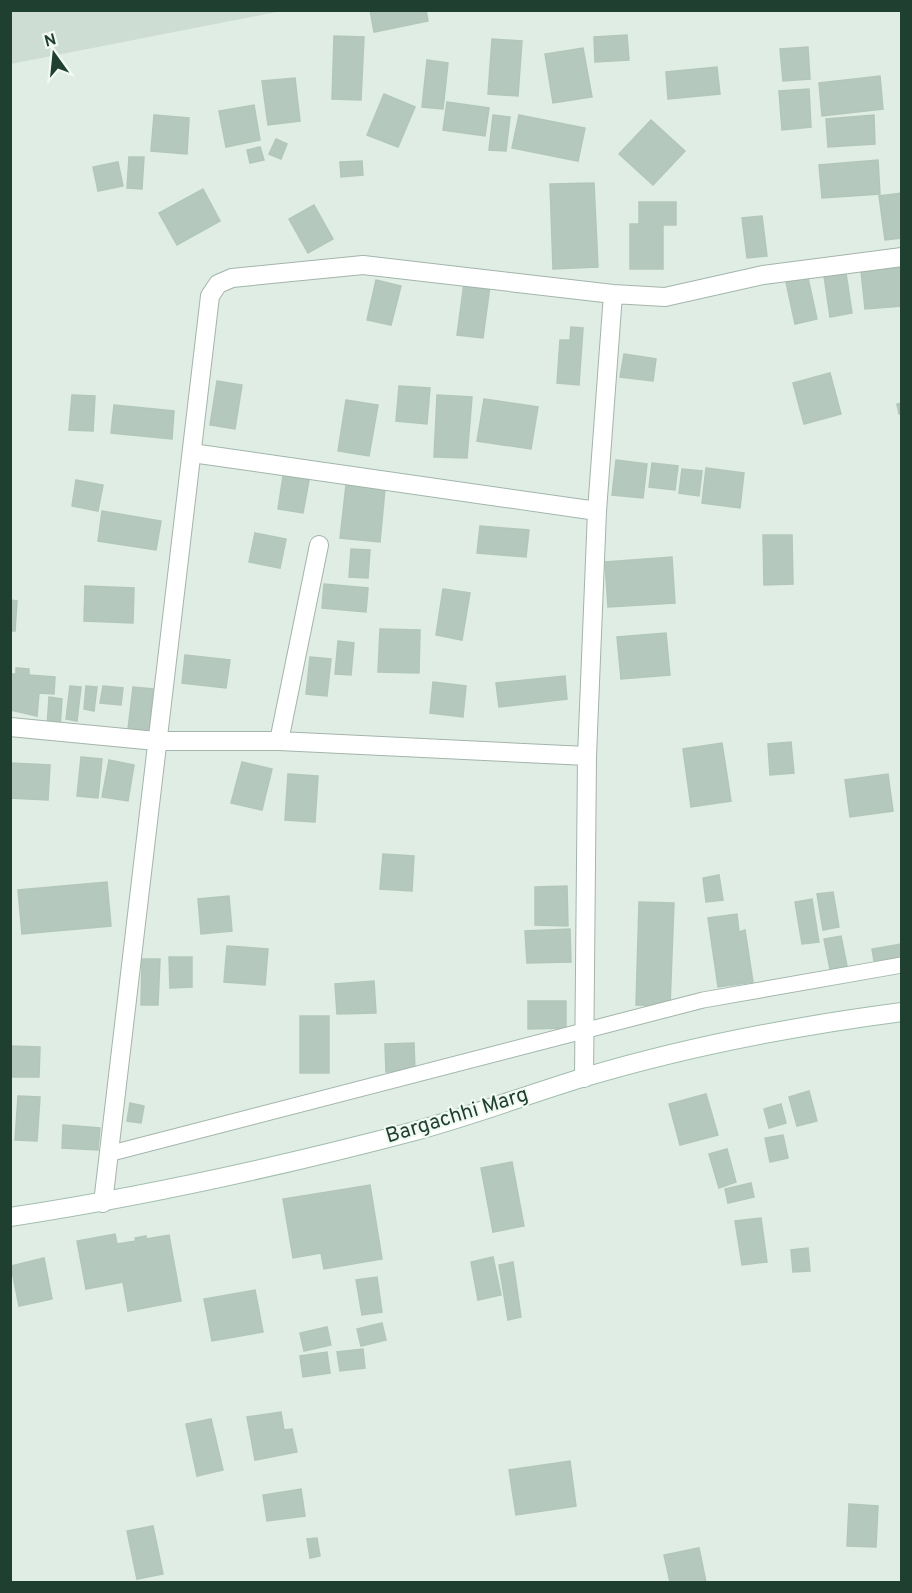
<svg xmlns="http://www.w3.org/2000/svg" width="912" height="1593" font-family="Overpass,sans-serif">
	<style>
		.built { fill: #ceddd3 }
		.building { fill: #b5c8bd; stroke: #b2c7ba; stroke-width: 1.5 }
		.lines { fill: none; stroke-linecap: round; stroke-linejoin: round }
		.lane-casing { stroke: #a2b5ab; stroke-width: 17 }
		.street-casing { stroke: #a2b5ab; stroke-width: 20 }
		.secondary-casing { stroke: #a0bdad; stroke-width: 20 }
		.lane { stroke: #fff; stroke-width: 15 }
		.street { stroke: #fff; stroke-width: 18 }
		.secondary { stroke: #fff; stroke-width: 18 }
		.labels { text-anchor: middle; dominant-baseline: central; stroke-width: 4.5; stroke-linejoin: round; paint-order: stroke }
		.street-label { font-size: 21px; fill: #1f3f30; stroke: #f1f9f3 }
	</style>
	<rect width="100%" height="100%" fill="#e0ede5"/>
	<!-- built -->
	<path class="built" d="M 11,10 L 282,10 L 282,11 L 11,64 Z"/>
	<!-- building -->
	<path class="building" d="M 370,10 L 426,10 L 428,21 L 374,32 Z
		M 627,35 L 629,60 L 595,62 L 594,37 Z
		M 334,36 L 364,37 L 361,100 L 332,99 Z
		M 492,39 L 522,41 L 518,96 L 488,94 Z
		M 808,47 L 810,79 L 783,81 L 780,49 Z
		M 583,48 L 592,97 L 553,103 L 545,54 Z
		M 427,60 L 448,63 L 443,109 L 422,107 Z
		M 717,67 L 720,94 L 668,99 L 666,72 Z
		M 880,76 L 883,109 L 822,116 L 819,83 Z
		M 295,78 L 300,121 L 268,125 L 262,81 Z
		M 809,89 L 811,127 L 782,130 L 779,91 Z
		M 384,94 L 415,107 L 398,147 L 367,135 Z
		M 447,102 L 489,108 L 485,136 L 443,130 Z
		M 254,105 L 260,140 L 226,147 L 219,111 Z
		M 154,115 L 189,118 L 187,154 L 151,151 Z
		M 493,115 L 510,117 L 506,151 L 489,150 Z
		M 519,115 L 585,128 L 578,161 L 512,148 Z
		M 874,115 L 875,144 L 828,147 L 826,119 Z
		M 651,120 L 685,151 L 653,185 L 619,154 Z
		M 276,139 L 287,144 L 281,159 L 269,154 Z
		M 260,147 L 264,160 L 250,163 L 247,150 Z
		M 129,157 L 144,157 L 142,189 L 127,188 Z
		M 878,160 L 880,194 L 822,198 L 819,165 Z
		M 362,161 L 363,175 L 341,177 L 340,162 Z
		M 118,162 L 123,186 L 98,191 L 93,167 Z
		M 594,183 L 598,267 L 553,269 L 550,184 Z
		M 203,189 L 220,221 L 177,245 L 159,213 Z
		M 902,193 L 902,238 L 885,240 L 879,196 Z
		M 639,202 L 676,202 L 676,225 L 663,225 L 663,269 L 630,269 L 630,224 L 639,224 Z
		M 314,205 L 333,239 L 308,253 L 289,219 Z
		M 762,216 L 767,256 L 747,258 L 742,218 Z
		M 900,267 L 902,306 L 865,309 L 861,271 Z
		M 846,273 L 852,313 L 830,317 L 824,276 Z
		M 808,278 L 817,319 L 795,324 L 786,282 Z
		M 376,280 L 401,286 L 391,325 L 367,320 Z
		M 464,283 L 490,286 L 483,338 L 457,335 Z
		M 571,327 L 583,328 L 579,385 L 557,383 L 560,340 L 570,340 Z
		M 624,354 L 656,359 L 653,381 L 620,377 Z
		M 830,373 L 841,414 L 804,424 L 793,383 Z
		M 217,381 L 242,385 L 235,429 L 210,425 Z
		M 399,386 L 430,388 L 427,424 L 396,421 Z
		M 72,395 L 95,396 L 93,431 L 69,430 Z
		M 437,395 L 472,397 L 467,458 L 434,457 Z
		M 484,399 L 538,407 L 531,449 L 477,441 Z
		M 346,400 L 378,405 L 369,456 L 338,451 Z
		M 902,403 L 902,414 L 899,414 L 897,404 Z
		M 114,405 L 174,411 L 172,439 L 111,433 Z
		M 616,460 L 647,464 L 643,498 L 612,495 Z
		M 652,463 L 678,466 L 675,490 L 649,487 Z
		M 706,468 L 744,473 L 740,508 L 702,503 Z
		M 682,469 L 702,471 L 699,496 L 679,493 Z
		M 284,470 L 310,475 L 303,513 L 278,509 Z
		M 76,480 L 103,485 L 98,511 L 72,506 Z
		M 346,485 L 385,489 L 380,542 L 340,538 Z
		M 102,511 L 161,521 L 156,550 L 98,541 Z
		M 480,526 L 529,530 L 526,557 L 477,553 Z
		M 255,533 L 286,539 L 280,568 L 249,562 Z
		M 763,535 L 792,535 L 793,584 L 764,585 Z
		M 351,549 L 370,550 L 368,578 L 349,577 Z
		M 672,557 L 675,603 L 608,607 L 605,562 Z
		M 324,584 L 368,588 L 366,612 L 322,608 Z
		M 85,586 L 134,588 L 133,623 L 84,621 Z
		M 443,589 L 470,593 L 462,640 L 436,635 Z
		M 10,600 L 17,601 L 15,631 L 10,631 Z
		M 380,629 L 420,630 L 419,673 L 378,672 Z
		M 666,633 L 670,675 L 621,679 L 617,637 Z
		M 338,641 L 354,643 L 351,675 L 335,674 Z
		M 185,655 L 230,660 L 226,688 L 182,683 Z
		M 310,657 L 331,659 L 327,696 L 306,694 Z
		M 16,668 L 29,669 L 29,675 L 55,677 L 54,694 L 39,693 L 37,716 L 10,710 L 10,674 L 16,674 Z
		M 565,676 L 567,699 L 499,707 L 496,683 Z
		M 433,682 L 466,686 L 463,717 L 430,713 Z
		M 70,686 L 81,687 L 77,721 L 66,719 Z
		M 86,686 L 97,687 L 94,711 L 84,709 Z
		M 103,686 L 123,688 L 121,705 L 100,703 Z
		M 133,687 L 153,689 L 149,731 L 128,729 Z
		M 49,697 L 62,699 L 60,728 L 47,727 Z
		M 791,742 L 794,773 L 770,775 L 768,744 Z
		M 722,743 L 731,801 L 691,807 L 683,749 Z
		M 81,757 L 102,759 L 98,798 L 77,796 Z
		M 109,760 L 134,765 L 128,801 L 102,797 Z
		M 242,762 L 272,769 L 262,810 L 231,803 Z
		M 10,763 L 50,765 L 48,800 L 10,798 Z
		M 288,774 L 318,776 L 315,822 L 285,820 Z
		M 888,774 L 893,811 L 850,817 L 845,780 Z
		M 383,854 L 414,856 L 412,891 L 380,889 Z
		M 719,875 L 723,900 L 706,902 L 703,878 Z
		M 107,882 L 111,926 L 22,934 L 18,890 Z
		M 567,886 L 568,926 L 535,925 L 535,887 Z
		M 833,892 L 839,927 L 823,930 L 817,894 Z
		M 229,896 L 232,931 L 201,934 L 198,899 Z
		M 812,899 L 819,942 L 802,944 L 795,902 Z
		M 639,902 L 674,903 L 670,1006 L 636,1005 Z
		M 737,914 L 739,932 L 745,930 L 753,982 L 718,987 L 708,918 Z
		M 570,929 L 571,962 L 527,963 L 525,931 Z
		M 841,936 L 848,971 L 831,974 L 824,939 Z
		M 902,944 L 902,957 L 874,961 L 872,949 Z
		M 227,946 L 268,949 L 265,985 L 224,982 Z
		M 169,957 L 192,957 L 192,987 L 170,988 Z
		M 142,959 L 160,959 L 158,1005 L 141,1005 Z
		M 374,981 L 376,1013 L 337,1014 L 335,984 Z
		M 528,1001 L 566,1001 L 566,1028 L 528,1029 Z
		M 300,1016 L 329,1016 L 329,1073 L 300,1073 Z
		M 414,1043 L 415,1071 L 386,1072 L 385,1044 Z
		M 10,1046 L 40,1047 L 39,1077 L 10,1077 Z
		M 809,1091 L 817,1121 L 797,1126 L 789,1097 Z
		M 706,1094 L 718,1135 L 680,1145 L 669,1104 Z
		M 18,1096 L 40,1097 L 37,1141 L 15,1140 Z
		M 130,1103 L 144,1106 L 141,1123 L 127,1121 Z
		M 781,1104 L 786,1123 L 769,1128 L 764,1109 Z
		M 63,1125 L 100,1128 L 98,1150 L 62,1148 Z
		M 783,1135 L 788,1158 L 770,1162 L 765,1138 Z
		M 727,1149 L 736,1182 L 719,1188 L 709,1154 Z
		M 512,1162 L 524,1226 L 493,1232 L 481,1168 Z
		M 751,1183 L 754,1197 L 728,1203 L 725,1189 Z
		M 370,1185 L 382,1259 L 324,1269 L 321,1253 L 293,1258 L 283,1199 Z
		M 761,1218 L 767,1262 L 742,1265 L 735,1221 Z
		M 115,1234 L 117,1244 L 136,1241 L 135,1238 L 146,1236 L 146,1239 L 169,1235 L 181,1301 L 128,1311 L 123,1282 L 86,1289 L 77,1241 Z
		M 808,1248 L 810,1271 L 793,1272 L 791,1250 Z
		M 493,1257 L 501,1295 L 478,1300 L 471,1262 Z
		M 44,1258 L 52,1299 L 19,1306 L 11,1266 Z
		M 513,1262 L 521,1317 L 508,1320 L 499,1265 Z
		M 377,1277 L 382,1312 L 362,1315 L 356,1280 Z
		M 255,1290 L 263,1332 L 212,1341 L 204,1299 Z
		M 382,1323 L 386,1340 L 361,1346 L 357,1329 Z
		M 327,1327 L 331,1345 L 304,1351 L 300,1333 Z
		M 363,1349 L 365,1368 L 340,1371 L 337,1352 Z
		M 327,1352 L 330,1373 L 303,1377 L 300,1356 Z
		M 281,1412 L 284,1430 L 292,1429 L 297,1452 L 255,1460 L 247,1417 Z
		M 211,1419 L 223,1470 L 197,1476 L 186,1424 Z
		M 570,1461 L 576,1506 L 516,1515 L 509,1470 Z
		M 301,1489 L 305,1516 L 267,1521 L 263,1495 Z
		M 849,1504 L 878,1506 L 876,1547 L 847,1546 Z
		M 153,1526 L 163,1574 L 137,1579 L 127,1531 Z
		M 317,1538 L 320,1556 L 310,1558 L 307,1539 Z
		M 699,1548 L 706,1582 L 670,1582 L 664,1555 Z"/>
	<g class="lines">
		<defs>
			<path id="lane" d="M 108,1154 L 703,1000 L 902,965"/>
			<path id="street" d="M 192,453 L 597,511
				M 10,727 L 156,741 L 279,741 L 587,756
				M 279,741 L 319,545
				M 584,1078 L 587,756 L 597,511 L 613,294
				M 103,1203 L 210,296 L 218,284 L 232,278 L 363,265 L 613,294 L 665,297 L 763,275 L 902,257"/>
			<path id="secondary" d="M 10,1217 C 147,1196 282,1166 415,1131 C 471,1116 526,1095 582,1078 C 685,1047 795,1026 902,1012"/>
		</defs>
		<!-- lane casing -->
		<use href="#lane" class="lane-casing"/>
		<!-- street casing -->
		<use href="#street" class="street-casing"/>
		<!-- secondary casing -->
		<use href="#secondary" class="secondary-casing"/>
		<!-- lane -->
		<use href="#lane" class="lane"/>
		<!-- street -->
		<use href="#street" class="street"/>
		<!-- secondary -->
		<use href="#secondary" class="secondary"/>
	</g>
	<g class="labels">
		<!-- street labels -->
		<g class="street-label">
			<text transform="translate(457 1116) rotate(-17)">Bargachhi Marg</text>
		</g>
	</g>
	<!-- border -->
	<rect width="912" height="1593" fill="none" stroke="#1f3f30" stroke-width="24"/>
	<!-- north arrow -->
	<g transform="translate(54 54) rotate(345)" stroke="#f1f9f3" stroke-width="4.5" paint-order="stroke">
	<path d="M0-4.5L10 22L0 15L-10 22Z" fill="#1f3f30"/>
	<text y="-9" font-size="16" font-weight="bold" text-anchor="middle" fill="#1f3f30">N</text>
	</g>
</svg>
